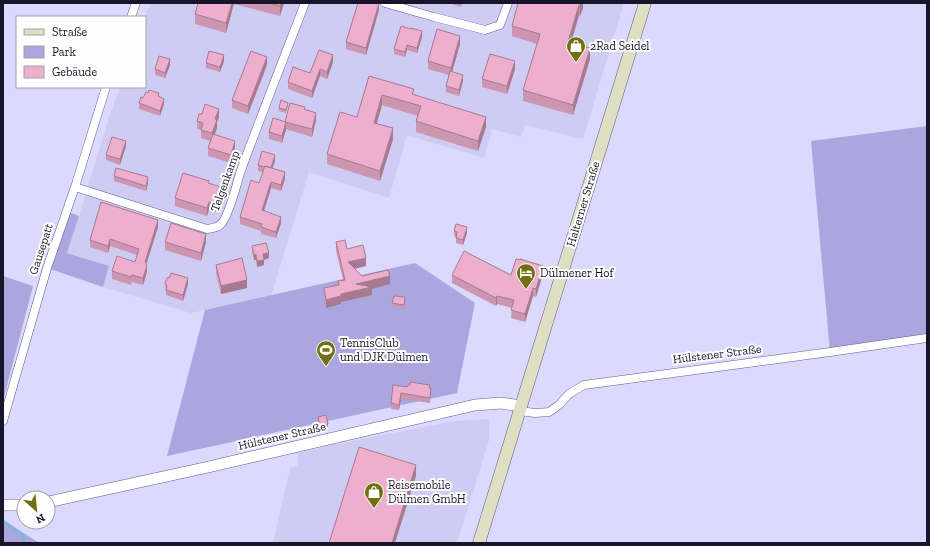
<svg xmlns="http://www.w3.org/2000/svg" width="930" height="546" font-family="'Zilla Slab',serif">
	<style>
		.built { fill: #cfccf4 }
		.green { fill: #aca6df }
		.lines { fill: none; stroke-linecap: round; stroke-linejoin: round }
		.stream { stroke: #76bada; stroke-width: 2.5 }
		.minor-casing { stroke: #625c90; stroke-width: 9 }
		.tertiary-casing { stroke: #625c90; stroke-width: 12 }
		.secondary-casing { stroke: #625c90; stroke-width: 13 }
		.minor { stroke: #fff; stroke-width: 8 }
		.tertiary { stroke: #fff; stroke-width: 11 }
		.secondary { stroke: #dfdfc3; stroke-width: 12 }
		.wall { fill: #cc96b0 }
		.shaded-wall { fill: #a67a90 }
		.building { fill: #edafcd; stroke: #a67a90 }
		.labels { text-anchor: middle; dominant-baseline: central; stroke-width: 4; stroke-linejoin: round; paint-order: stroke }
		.poi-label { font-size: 12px; fill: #18152a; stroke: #fefefe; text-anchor: start }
		.street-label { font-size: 12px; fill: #18152a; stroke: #fefefe }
	</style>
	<rect width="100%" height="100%" fill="#dbd9fd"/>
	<!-- built -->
	<path class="built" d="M 150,3 L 624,3 L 583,139 L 525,125 L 521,137 L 492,129 L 484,158 L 407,135 L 389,198 L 309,172 L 271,296 L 191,313 L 103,287 L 109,266 L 67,253 L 79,216 L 109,117 L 120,87 L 145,87 L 145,17 Z
		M 489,419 L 489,440 L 457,543 L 273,543 L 290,468 L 298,465 L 298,453 L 327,446 L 455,421 Z"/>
	<!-- green -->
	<path class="green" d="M 927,126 L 927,338 L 830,352 L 811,141 Z
		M 68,212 L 79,216 L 67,253 L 109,266 L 103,287 L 50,269 Z
		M 415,263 L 475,303 L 457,393 L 167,456 L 205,310 Z
		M 3,276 L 33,286 L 3,401 Z
		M 3,520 L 5,521 L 39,543 L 3,543 Z"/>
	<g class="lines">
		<!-- stream -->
		<path class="stream" d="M 3,521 L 22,534 L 24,539 L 22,543"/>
		<defs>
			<path id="minor" d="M 385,3 L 434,17 L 485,30 L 500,25 L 508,3
				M 131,17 L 136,3
				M 75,187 L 207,229 C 212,228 218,228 221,224 C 228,218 237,184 240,173 C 261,116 283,60 305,3
				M 520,411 L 535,413 L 549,412 L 559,405 L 569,394 L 584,385 L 830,352 L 927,338
				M 3,421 L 47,268 L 75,187 L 106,87"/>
			<path id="tertiary" d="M 48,502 L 204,468 L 475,405 L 501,403 L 521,406
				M 3,505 L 24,505"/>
			<path id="secondary" d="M 479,543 L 645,3"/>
		</defs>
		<!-- minor casing -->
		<use href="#minor" class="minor-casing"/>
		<!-- tertiary casing -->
		<use href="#tertiary" class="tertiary-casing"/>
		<!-- secondary casing -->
		<use href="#secondary" class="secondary-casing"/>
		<!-- minor -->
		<use href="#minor" class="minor"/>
		<!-- tertiary -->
		<use href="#tertiary" class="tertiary"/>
		<!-- secondary -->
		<use href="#secondary" class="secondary"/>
	</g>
	<!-- wall -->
	<path class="wall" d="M 198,3 L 284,3 L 280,16 L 234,4 L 226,33 L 195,24 L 195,14 Z
		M 449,3 L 462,3 L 461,7 Z
		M 583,3 L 583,8 L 580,16 L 579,15 L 571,43 L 590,59 L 573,115 L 523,101 L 523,90 L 537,44 L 512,36 L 512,26 Z
		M 379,10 L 366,55 L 346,49 L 346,42 Z
		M 422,37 L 417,53 L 407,50 L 405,57 L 394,54 L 394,49 Z
		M 460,44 L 452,72 L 463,81 L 459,96 L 446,92 L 446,86 L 449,75 L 428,69 L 428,61 Z
		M 224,61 L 220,72 L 206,68 L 206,63 Z
		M 333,62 L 327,79 L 320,76 L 312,98 L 288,89 L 288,82 Z
		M 170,65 L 165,78 L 155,75 L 155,69 Z
		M 267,65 L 248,114 L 232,108 L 232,100 Z
		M 515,69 L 507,94 L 482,87 L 482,79 Z
		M 369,76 L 414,94 L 486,127 L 478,151 L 416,132 L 416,121 L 418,116 L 382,105 L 377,123 L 393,139 L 380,181 L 327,164 L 327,154 L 357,117 Z
		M 159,97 L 164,104 L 160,116 L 139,109 L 139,103 L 143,98 Z
		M 288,105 L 286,113 L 279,111 L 279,108 Z
		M 305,109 L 316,120 L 312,137 L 286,129 L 282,143 L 269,139 L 269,132 Z
		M 219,117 L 217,122 L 217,128 L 215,134 L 235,149 L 231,163 L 208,156 L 208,148 L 210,141 L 201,138 L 201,130 L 197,129 L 197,121 Z
		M 126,146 L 120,165 L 106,160 L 106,155 Z
		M 275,161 L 272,168 L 285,179 L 281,191 L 271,188 L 264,211 L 281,223 L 276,238 L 261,234 L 261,231 L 240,224 L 240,217 L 259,183 L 263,172 L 258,171 L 258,165 Z
		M 114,176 L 148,183 L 146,191 L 114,181 Z
		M 209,184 L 221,195 L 215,212 L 209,210 L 207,216 L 175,206 L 175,198 Z
		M 158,227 L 146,265 L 147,272 L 143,285 L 132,282 L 131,285 L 112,279 L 112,271 L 135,262 L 137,255 L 110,246 L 108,253 L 90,247 L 90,240 Z
		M 454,231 L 467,233 L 463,245 L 456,243 L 456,237 L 454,236 Z
		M 165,242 L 206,242 L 201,261 L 165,250 Z
		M 336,242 L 347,249 L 366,266 L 355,269 L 362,276 L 390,284 L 372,289 L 372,295 L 341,302 L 341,304 L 326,308 L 324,296 L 324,288 L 338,285 L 338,281 L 343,280 L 336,250 Z
		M 252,246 L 269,258 L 264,260 L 264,265 L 257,267 L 256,260 L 254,260 L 252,252 Z
		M 216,265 L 247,288 L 221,294 L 216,273 Z
		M 543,274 L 536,297 L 533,296 L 525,322 L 511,318 L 512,308 L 497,304 L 496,306 L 452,283 L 452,275 L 511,275 Z
		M 165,283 L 188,284 L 183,301 L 166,295 Z
		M 405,300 L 404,308 L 392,306 L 392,303 Z
		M 407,387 L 430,388 L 431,394 L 430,403 L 401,399 L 399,410 L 391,409 L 391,403 Z"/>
	<!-- shaded-wall -->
	<path class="shaded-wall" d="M 232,3 L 234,3 L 226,33 L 226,23 Z
		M 281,3 L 284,3 L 280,16 L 280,6 Z
		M 379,3 L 379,10 L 366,55 L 366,48 Z
		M 581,3 L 583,3 L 583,8 L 580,16 L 580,5 Z
		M 579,5 L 579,15 L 568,53 L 568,42 Z
		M 422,31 L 422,37 L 417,53 L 417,48 Z
		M 460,36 L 460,44 L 451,76 L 451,68 Z
		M 407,45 L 407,50 L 405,57 L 405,52 Z
		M 590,48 L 590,59 L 573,115 L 573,105 Z
		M 224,55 L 224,61 L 220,72 L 220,67 Z
		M 333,55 L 333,62 L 327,79 L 327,72 Z
		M 267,57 L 267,65 L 248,114 L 248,106 Z
		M 170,59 L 170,65 L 165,78 L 165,73 Z
		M 515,61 L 515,69 L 507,94 L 507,86 Z
		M 320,69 L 320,76 L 312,98 L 312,91 Z
		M 463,75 L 463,81 L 459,96 L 459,90 Z
		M 382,95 L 382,105 L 374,133 L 374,123 Z
		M 164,99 L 164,104 L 160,116 L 160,111 Z
		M 219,109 L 219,117 L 217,122 L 217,128 L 212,142 L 212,133 L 215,119 Z
		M 316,113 L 316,120 L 312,137 L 312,129 Z
		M 486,117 L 486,127 L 478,151 L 478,141 Z
		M 286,122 L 286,130 L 282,143 L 282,136 Z
		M 393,128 L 393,139 L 380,181 L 380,171 Z
		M 126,141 L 126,146 L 120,165 L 120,159 Z
		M 235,141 L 235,149 L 231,163 L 231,155 Z
		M 275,155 L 275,161 L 270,175 L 270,169 Z
		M 285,172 L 285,179 L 281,191 L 281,185 Z
		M 148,177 L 148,183 L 146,191 L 146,186 Z
		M 271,182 L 271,188 L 262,217 L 262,210 Z
		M 221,187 L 221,195 L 215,212 L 215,204 Z
		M 209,202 L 209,210 L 207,216 L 207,208 Z
		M 281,217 L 281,223 L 276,238 L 276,232 Z
		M 158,220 L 158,227 L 146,265 L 147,272 L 143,285 L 143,278 L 145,262 Z
		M 467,227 L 467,233 L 463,245 L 463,240 Z
		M 206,234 L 206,242 L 201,261 L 201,253 Z
		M 110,239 L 110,246 L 108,253 L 108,246 Z
		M 269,253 L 269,258 L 264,260 L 264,265 L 257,267 L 257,261 L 263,254 Z
		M 256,254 L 256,260 L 254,260 L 254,255 Z
		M 366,258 L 366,266 L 348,270 L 348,262 Z
		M 543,266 L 543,274 L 536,297 L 536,289 Z
		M 390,276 L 390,284 L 372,289 L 372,295 L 341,302 L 341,304 L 326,308 L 326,300 L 341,294 L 356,284 Z
		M 188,278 L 188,284 L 183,301 L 183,295 Z
		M 247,280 L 247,288 L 221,294 L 221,286 Z
		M 533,288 L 533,296 L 525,322 L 525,314 Z
		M 497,296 L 497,304 L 496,306 L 496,298 Z
		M 401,393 L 401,399 L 399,410 L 399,405 Z
		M 328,424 L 328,427 L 320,429 L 320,426 Z
		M 416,465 L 416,476 L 395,543 L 392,543 Z"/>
	<!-- building -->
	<path class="building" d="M 198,3 L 232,3 L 226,23 L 195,14 Z
		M 270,3 L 281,3 L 280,6 Z
		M 358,3 L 379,3 L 366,48 L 346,42 Z
		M 518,3 L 581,3 L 580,5 L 579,5 L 568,42 L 590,48 L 573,105 L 523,90 L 540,34 L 512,26 Z
		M 401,26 L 411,29 L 411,28 L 422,31 L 417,48 L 407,45 L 405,52 L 394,49 Z
		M 437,29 L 460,36 L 451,68 L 428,61 Z
		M 319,50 L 333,55 L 327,72 L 320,69 L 312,91 L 288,82 L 293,67 L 310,73 Z
		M 209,51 L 224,55 L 220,67 L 206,63 Z
		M 251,51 L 267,57 L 248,106 L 232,100 Z
		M 490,54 L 515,61 L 507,86 L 482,79 Z
		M 159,56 L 170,59 L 165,73 L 155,69 Z
		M 450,71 L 463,75 L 459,90 L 446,86 Z
		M 369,76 L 414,89 L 412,94 L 486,117 L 478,141 L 416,121 L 421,106 L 382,95 L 374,123 L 393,128 L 380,171 L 327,154 L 340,112 L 357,117 Z
		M 149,90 L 159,93 L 158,96 L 164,99 L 160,111 L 139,103 L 141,97 L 143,98 L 146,92 L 148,93 Z
		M 281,100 L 288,103 L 286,110 L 279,108 Z
		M 290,103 L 305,107 L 304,109 L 316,113 L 312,129 L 285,122 Z
		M 205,104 L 219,109 L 215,119 L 217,120 L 212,133 L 201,130 L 203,123 L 197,121 L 199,114 L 202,114 Z
		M 273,118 L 286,122 L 282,136 L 269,132 Z
		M 213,134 L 235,141 L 231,155 L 208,148 Z
		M 112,137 L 126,141 L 120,159 L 106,155 Z
		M 262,151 L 275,155 L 271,168 L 265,166 L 264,167 L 258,165 Z
		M 265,166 L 285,172 L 281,185 L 271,182 L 262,210 L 281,217 L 276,232 L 261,227 L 262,224 L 240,217 L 251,180 L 259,183 Z
		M 116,168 L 148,177 L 146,186 L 114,176 Z
		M 183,173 L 209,181 L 208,183 L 221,187 L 215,204 L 209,202 L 207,208 L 175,198 Z
		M 101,202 L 158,220 L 145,262 L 146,262 L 146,265 L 147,265 L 143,278 L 132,275 L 131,277 L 112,271 L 117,256 L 135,262 L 139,249 L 110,239 L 108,246 L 90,240 Z
		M 171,223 L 206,234 L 201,253 L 165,242 Z
		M 456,224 L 467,227 L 463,240 L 456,238 L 457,232 L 454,231 Z
		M 345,240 L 347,249 L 363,245 L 366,258 L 348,262 L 362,276 L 388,270 L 390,276 L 356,284 L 372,287 L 341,294 L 341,296 L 326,300 L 324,288 L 339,285 L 338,281 L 345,280 L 336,242 Z
		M 266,243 L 269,253 L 263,254 L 264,260 L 257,261 L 256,254 L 254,255 L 252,246 Z
		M 464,251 L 511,275 L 516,259 L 520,260 L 520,259 L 543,266 L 536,289 L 533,288 L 525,314 L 511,310 L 514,300 L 497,296 L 496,298 L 452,275 Z
		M 242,258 L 247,280 L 221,286 L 216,265 Z
		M 171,273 L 188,278 L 183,295 L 166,290 L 167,286 L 165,283 L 167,278 L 170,277 Z
		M 394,296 L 405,297 L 404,305 L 392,303 Z
		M 410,382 L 430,385 L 429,388 L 431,388 L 430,398 L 401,393 L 399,405 L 391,403 L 393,385 L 407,387 L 408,385 L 410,385 Z
		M 326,415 L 328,424 L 320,426 L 318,417 Z
		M 359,447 L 416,465 L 392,543 L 329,543 Z"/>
	<!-- icons -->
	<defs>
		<symbol id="shop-pin" viewBox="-11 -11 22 30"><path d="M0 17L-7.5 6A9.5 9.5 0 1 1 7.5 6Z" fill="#716f11" stroke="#fefefe"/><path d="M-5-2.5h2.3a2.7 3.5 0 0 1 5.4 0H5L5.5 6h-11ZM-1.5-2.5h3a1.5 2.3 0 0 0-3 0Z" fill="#fff"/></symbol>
		<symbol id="hotel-pin" viewBox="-11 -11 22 30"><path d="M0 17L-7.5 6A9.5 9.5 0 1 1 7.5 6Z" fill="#716f11" stroke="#fefefe"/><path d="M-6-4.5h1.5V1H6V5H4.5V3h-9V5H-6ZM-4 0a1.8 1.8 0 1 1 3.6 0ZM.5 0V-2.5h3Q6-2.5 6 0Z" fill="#fff"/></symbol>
		<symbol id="stadium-pin" viewBox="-11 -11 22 30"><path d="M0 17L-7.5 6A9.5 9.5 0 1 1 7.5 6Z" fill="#716f11" stroke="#fefefe"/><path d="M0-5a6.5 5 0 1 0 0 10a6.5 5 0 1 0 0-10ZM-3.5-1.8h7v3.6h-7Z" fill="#fff"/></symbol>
	</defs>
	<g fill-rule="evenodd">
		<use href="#shop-pin" x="565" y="35" width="22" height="30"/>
		<use href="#hotel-pin" x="515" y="262" width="22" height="30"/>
		<use href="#stadium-pin" x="315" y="339" width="22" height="30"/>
		<use href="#shop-pin" x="363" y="481" width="22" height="30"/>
	</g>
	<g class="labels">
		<!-- poi labels -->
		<g class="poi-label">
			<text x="590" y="46">2Rad Seidel</text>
			<text x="540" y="273">Dülmener Hof</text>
			<text x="340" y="343">TennisClub<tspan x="340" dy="14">und DJK Dülmen</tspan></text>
			<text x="388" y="485">Reisemobile<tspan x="388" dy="14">Dülmen GmbH</tspan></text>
		</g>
		<!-- street labels -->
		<g class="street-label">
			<text transform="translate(225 181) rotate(-70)">Telgenkamp</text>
			<text transform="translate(583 204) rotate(-73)">Halterner Straße</text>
			<text transform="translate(41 249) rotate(-72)">Gausepatt</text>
			<text transform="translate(717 354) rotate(-7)">Hülstener Straße</text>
			<text transform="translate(282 436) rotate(-13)">Hülstener Straße</text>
		</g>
	</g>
	<!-- border -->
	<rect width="930" height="546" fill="none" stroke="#18152a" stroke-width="8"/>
	<!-- legend -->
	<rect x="16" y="16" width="130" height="72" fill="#fefefe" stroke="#a2a1a9"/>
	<rect x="24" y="29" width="20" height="6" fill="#dfdfc3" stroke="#a2a1a9"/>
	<text x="52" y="36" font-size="12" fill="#18152a">Straße</text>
	<rect x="24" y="46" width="20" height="12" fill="#aca6df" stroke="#a2a1a9"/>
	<text x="52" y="56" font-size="12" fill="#18152a">Park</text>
	<rect x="24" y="66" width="20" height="12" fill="#edafcd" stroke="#a2a1a9"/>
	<text x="52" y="76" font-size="12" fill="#18152a">Gebäude</text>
	<!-- north arrow -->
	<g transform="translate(36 510) rotate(153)"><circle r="19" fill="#fefefe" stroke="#a2a1a9"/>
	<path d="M0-3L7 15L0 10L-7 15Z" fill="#716f11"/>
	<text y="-6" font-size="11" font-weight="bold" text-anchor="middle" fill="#18152a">N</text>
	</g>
</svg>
